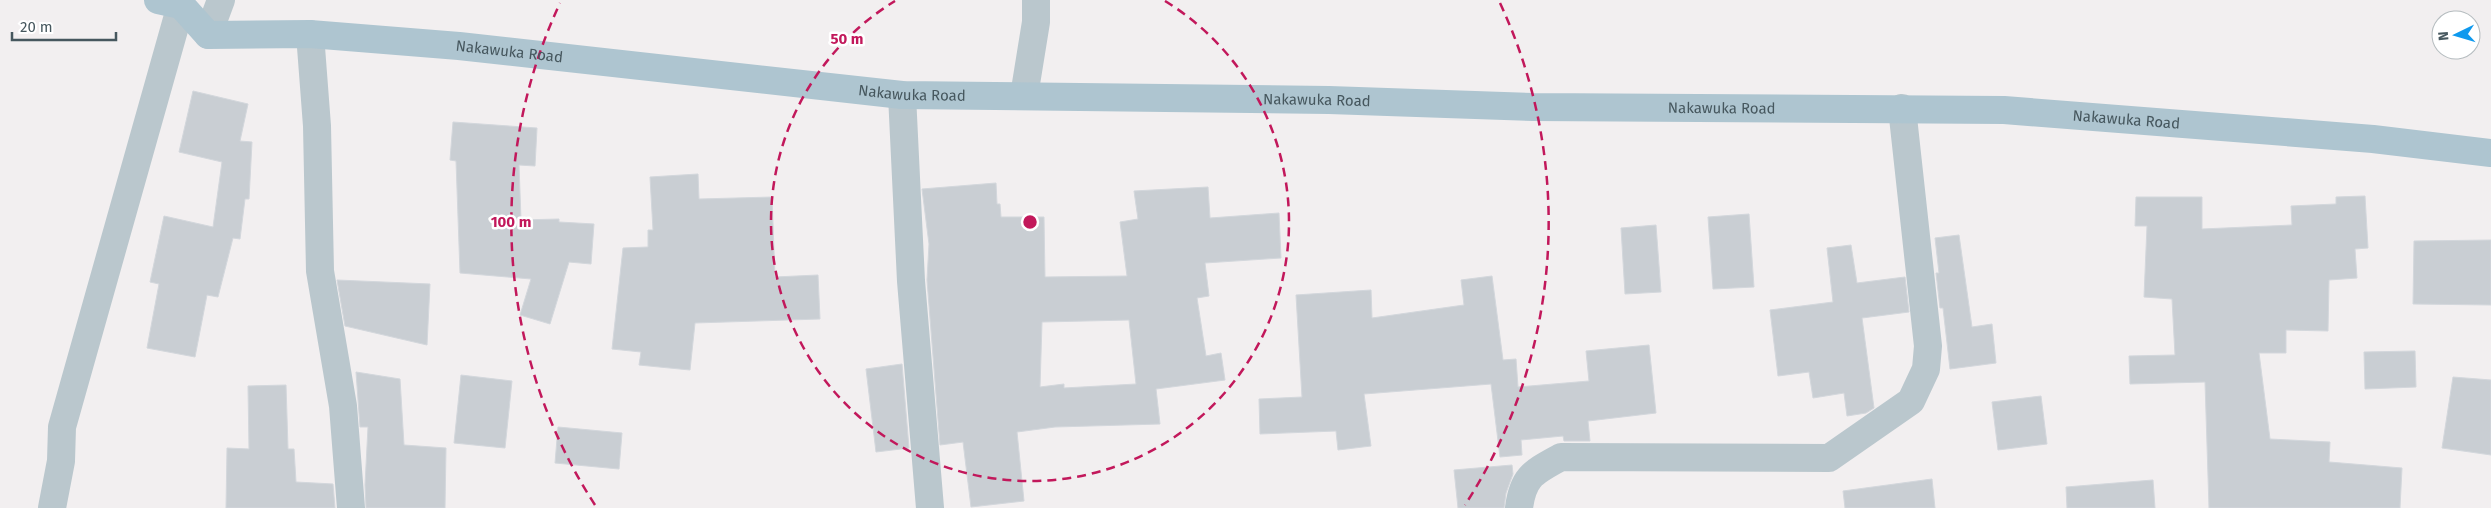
<svg xmlns="http://www.w3.org/2000/svg" width="2491" height="508" font-family="'Fira Sans',sans-serif">
	<style>
		.building { fill: #c9ced3; stroke: #d3d7dc; fill-rule: evenodd }
		.lines { fill: none; stroke-linecap: round; stroke-linejoin: round }
		.minor { stroke: #bac7cd; stroke-width: 28 }
		.major { stroke: #aec5d0; stroke-width: 28 }
		.ring { fill: none; stroke: #c2185b; stroke-width: 2.5; stroke-dasharray: 9 6 }
		.labels { text-anchor: middle; dominant-baseline: central; stroke-width: 5; stroke-linejoin: round; paint-order: stroke }
		.street-label { font-size: 15px; fill: #46575e; stroke: #fff }
		.centre { fill: #c2185b; stroke: #fff; stroke-width: 2.5 }
		.ring-label { font-size: 15px; text-anchor: middle; font-weight: bold; fill: #c2185b; stroke: #fff; stroke-width: 5; stroke-linejoin: round; paint-order: stroke }
	</style>
	<rect width="100%" height="100%" fill="#f2eff0"/>
	<!-- building -->
	<path class="building" d="M 193,91 L 248,104 L 240,141 L 252,142 L 249,199 L 245,199 L 240,239 L 233,238 L 218,297 L 207,295 L 195,357 L 147,348 L 159,284 L 150,282 L 164,216 L 213,227 L 222,162 L 179,152 Z
		M 453,122 L 537,128 L 535,166 L 519,165 L 521,220 L 559,219 L 559,222 L 594,224 L 591,264 L 569,262 L 550,324 L 520,315 L 531,279 L 460,273 L 456,161 L 450,160 Z
		M 698,174 L 699,199 L 772,197 L 775,277 L 818,275 L 820,319 L 695,323 L 690,370 L 639,365 L 641,352 L 612,349 L 623,248 L 648,247 L 648,230 L 653,230 L 650,177 Z
		M 996,183 L 997,204 L 1000,204 L 1001,217 L 1044,217 L 1045,277 L 1127,276 L 1120,222 L 1138,219 L 1134,191 L 1208,187 L 1210,218 L 1279,213 L 1281,258 L 1205,263 L 1209,296 L 1197,298 L 1206,356 L 1221,353 L 1225,380 L 1156,389 L 1160,424 L 1055,427 L 1017,432 L 1024,501 L 971,507 L 963,442 L 940,445 L 927,280 L 929,244 L 922,189 ZM 1129,320 L 1136,384 L 1064,388 L 1064,384 L 1040,387 L 1042,322 Z
		M 2365,196 L 2368,248 L 2355,249 L 2357,278 L 2329,280 L 2328,331 L 2286,330 L 2286,353 L 2259,353 L 2270,439 L 2330,442 L 2329,462 L 2402,468 L 2400,508 L 2209,508 L 2205,382 L 2130,384 L 2129,356 L 2175,355 L 2172,299 L 2144,297 L 2147,226 L 2135,226 L 2136,197 L 2202,197 L 2202,229 L 2292,225 L 2291,206 L 2336,204 L 2336,197 Z
		M 1749,214 L 1754,287 L 1713,289 L 1708,217 Z
		M 1656,225 L 1661,292 L 1625,294 L 1621,228 Z
		M 1959,235 L 1972,327 L 1992,324 L 1996,363 L 1950,369 L 1943,308 L 1940,308 L 1936,273 L 1939,273 L 1935,238 Z
		M 2491,240 L 2491,305 L 2413,304 L 2414,241 Z
		M 1851,245 L 1857,283 L 1905,277 L 1909,312 L 1862,318 L 1874,408 L 1866,413 L 1847,416 L 1844,393 L 1813,398 L 1809,372 L 1778,376 L 1770,310 L 1833,302 L 1827,248 Z
		M 1492,276 L 1503,360 L 1516,359 L 1518,387 L 1589,381 L 1586,351 L 1649,345 L 1656,413 L 1588,421 L 1590,441 L 1564,441 L 1563,436 L 1521,440 L 1522,455 L 1500,457 L 1491,384 L 1364,394 L 1371,446 L 1338,450 L 1336,431 L 1260,434 L 1259,399 L 1302,397 L 1296,295 L 1371,290 L 1372,318 L 1464,305 L 1461,280 Z
		M 337,280 L 430,284 L 427,345 L 345,326 Z
		M 2415,351 L 2416,387 L 2365,389 L 2364,352 Z
		M 902,364 L 909,448 L 876,452 L 866,369 Z
		M 356,372 L 400,379 L 404,445 L 446,448 L 445,508 L 366,508 L 365,485 L 368,427 L 360,427 Z
		M 461,375 L 512,381 L 505,448 L 454,443 Z
		M 2453,377 L 2491,380 L 2491,455 L 2442,448 Z
		M 286,385 L 288,449 L 294,449 L 296,482 L 333,484 L 335,508 L 226,508 L 227,448 L 249,449 L 248,386 Z
		M 2041,396 L 2047,444 L 1998,450 L 1992,402 Z
		M 558,427 L 622,433 L 619,469 L 555,463 Z
		M 1512,465 L 1513,474 L 1506,493 L 1504,508 L 1458,508 L 1454,470 Z
		M 1932,479 L 1935,508 L 1845,508 L 1843,491 Z
		M 2153,480 L 2155,508 L 2067,508 L 2066,487 Z"/>
	<g class="lines">
		<!-- minor -->
		<path class="minor" d="M 310,34 L 317,126 L 320,271 L 343,406 L 351,508
			M 208,35 L 221,0
			M 902,95 L 911,281 L 930,508
			M 1024,96 L 1036,22 L 1036,0
			M 52,508 L 61,461 L 62,427 L 181,5
			M 1519,508 C 1523,476 1534,472 1561,457 L 1829,458 L 1911,401 L 1926,369 L 1928,346 L 1902,108"/>
		<!-- major -->
		<path class="major" id="s1" d="M 158,0 L 181,5 L 208,35 L 310,34 L 459,46 L 902,95 L 1329,100 L 1533,107 L 2004,110 L 2373,139 L 2491,153"/>
	</g>
	<!-- distance rings -->
	<g class="ring">
		<path d="M1165 1A259 259 0 1 1 895 1"/>
		<path d="M595 505A519 519 0 0 1 560 3M1500 3A519 519 0 0 1 1465 505"/>
	</g>
	<g class="labels">
		<!-- street labels -->
		<g class="street-label">
			<text stroke="none"><textPath href="#s1" startOffset="366">Nakawuka Road</textPath></text>
			<text stroke="none"><textPath href="#s1" startOffset="771">Nakawuka Road</textPath></text>
			<text stroke="none"><textPath href="#s1" startOffset="1176">Nakawuka Road</textPath></text>
			<text stroke="none"><textPath href="#s1" startOffset="1581">Nakawuka Road</textPath></text>
			<text stroke="none"><textPath href="#s1" startOffset="1986">Nakawuka Road</textPath></text>
		</g>
	</g>
	<circle cx="1030" cy="222" r="8" class="centre"/>
	<g class="ring-label">
		<text x="847" y="44">50 m</text>
		<text x="511" y="227">100 m</text>
	</g>
	<!-- north arrow -->
	<g transform="translate(2456 35) rotate(265)"><circle r="24" fill="#ffffff" stroke="#b5bcbf"/>
	<path d="M0-4L9 19L0 12L-9 19Z" fill="#0e99ee"/>
	<text y="-8" font-size="14" font-weight="bold" text-anchor="middle" fill="#46575e">N</text>
	</g>
	<!-- scale -->
	<path d="M12 32v8h104v-8" fill="none" stroke="#46575e" stroke-width="2.5"/>
	<text x="20" y="32" font-size="15" fill="#46575e" stroke="#ffffff" stroke-width="4" paint-order="stroke">20 m</text>
</svg>
